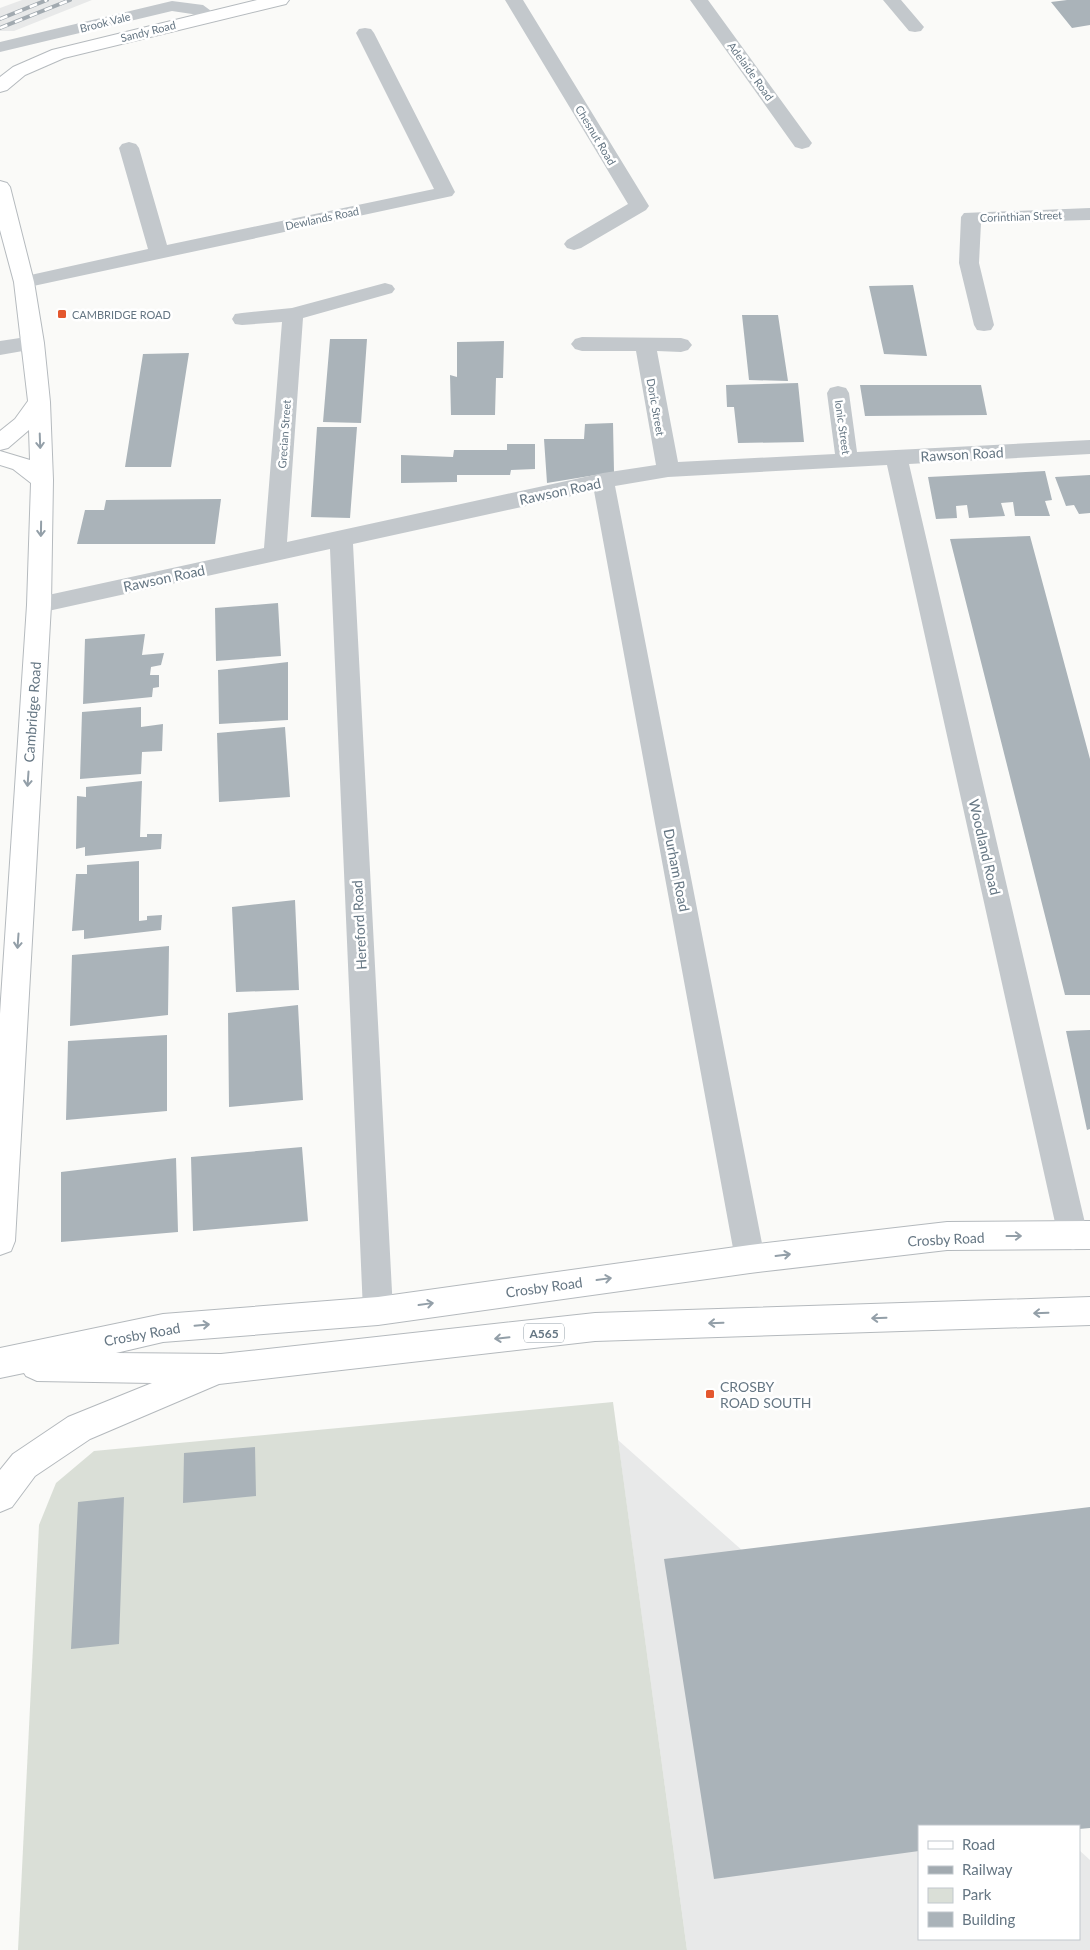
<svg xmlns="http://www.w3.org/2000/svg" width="1090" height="1950" font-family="Lato,sans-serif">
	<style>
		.built { fill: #e8e9e9 }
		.green { fill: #dadfd7 }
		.building { fill: #aab3b9 }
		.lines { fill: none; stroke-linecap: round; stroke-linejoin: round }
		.major-casing { stroke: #b5babe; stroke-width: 2 }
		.highway-casing { stroke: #b4b9bd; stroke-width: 2 }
		.minor { fill: #c3c8cc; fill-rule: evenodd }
		.major { fill: #fff; fill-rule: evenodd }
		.highway { fill: #fff; fill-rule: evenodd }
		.rail-casing { stroke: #a2aab0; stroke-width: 4 }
		.rail { stroke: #fff; stroke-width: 2.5; stroke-dasharray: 8; stroke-linecap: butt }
		.oneway { stroke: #939fa8 }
		.poi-dot { fill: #e4572e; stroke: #fff; stroke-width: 2 }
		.labels { text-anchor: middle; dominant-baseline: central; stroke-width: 5; stroke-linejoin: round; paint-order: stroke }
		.far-street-label { font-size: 11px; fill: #657683; stroke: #fff }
		.far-poi-label { font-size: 11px; fill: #657683; stroke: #fff; text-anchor: start }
		.shield { fill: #fff; stroke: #939fa8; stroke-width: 1 }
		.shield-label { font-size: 12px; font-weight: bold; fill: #657683 }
		.street-label { font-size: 14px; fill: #657683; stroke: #fff }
		.poi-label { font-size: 14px; fill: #657683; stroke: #fff; text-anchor: start }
	</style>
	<rect width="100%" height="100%" fill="#fafaf8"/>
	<!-- built -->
	<path class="built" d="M 22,0 L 92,0 L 14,31 L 0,31 L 0,8 Z
		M 618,1440 L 1052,1826 L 919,1826 L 919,1939 L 1079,1939 L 1079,1850 L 1090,1860 L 1090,1950 L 687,1950 Z"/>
	<!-- green -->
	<path class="green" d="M 613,1402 L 687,1950 L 18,1950 L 39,1525 L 56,1483 L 94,1451 Z"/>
	<!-- building -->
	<path class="building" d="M 1067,0 L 1090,0 L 1090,25 L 1072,28 L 1051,2 Z
		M 913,285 L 927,356 L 884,354 L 869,286 Z
		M 742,315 L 778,315 L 788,381 L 749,380 Z
		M 330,339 L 367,339 L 361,423 L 323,422 Z
		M 504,341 L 503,378 L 496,378 L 495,415 L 451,415 L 450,375 L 457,377 L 457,342 Z
		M 189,353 L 171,467 L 125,467 L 143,354 Z
		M 798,383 L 804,442 L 738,443 L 734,407 L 727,407 L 726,385 Z
		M 860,385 L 981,385 L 987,415 L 865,416 Z
		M 613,423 L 614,472 L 547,483 L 544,439 L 584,439 L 585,424 Z
		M 317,427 L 357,427 L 350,518 L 311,517 Z
		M 507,444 L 535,444 L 535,469 L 511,470 L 510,475 L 457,475 L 457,482 L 401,483 L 401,455 L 453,457 L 454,450 L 507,450 Z
		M 1045,471 L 1052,500 L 1045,501 L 1050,516 L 1015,516 L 1013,502 L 1001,503 L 1005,516 L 969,518 L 967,505 L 956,506 L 957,518 L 936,519 L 928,477 Z
		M 1090,475 L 1090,513 L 1079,514 L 1074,505 L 1066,506 L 1055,477 Z
		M 221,499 L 215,544 L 77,544 L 85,510 L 104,510 L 106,500 Z
		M 1030,536 L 1090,759 L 1090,995 L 1065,995 L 950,539 Z
		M 278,603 L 281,656 L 216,661 L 215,608 Z
		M 145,634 L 142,655 L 164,653 L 161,665 L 151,667 L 150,675 L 159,675 L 159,687 L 153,688 L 152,697 L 83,704 L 85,639 Z
		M 288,662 L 288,720 L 219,724 L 218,670 Z
		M 141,707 L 141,727 L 163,724 L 162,751 L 142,752 L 141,774 L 80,779 L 82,712 Z
		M 285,727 L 290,797 L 219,802 L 217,733 Z
		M 142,781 L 140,837 L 147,837 L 147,834 L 162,834 L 161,849 L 85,856 L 85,847 L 76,849 L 77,796 L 86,797 L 86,787 Z
		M 139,861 L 139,921 L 147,920 L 147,916 L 162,915 L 161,930 L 84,939 L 84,930 L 72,931 L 76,874 L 87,874 L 87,865 Z
		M 295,900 L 299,990 L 236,992 L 232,907 Z
		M 169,946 L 168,1015 L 70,1026 L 72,955 Z
		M 298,1005 L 303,1100 L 229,1107 L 228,1013 Z
		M 1090,1030 L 1090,1129 L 1087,1130 L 1066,1031 Z
		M 167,1035 L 167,1111 L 66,1120 L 68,1041 Z
		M 302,1147 L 308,1221 L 193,1231 L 191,1157 Z
		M 176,1158 L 178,1232 L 61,1242 L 61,1172 Z
		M 255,1447 L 256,1496 L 183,1503 L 184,1453 Z
		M 124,1497 L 119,1644 L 71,1649 L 78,1502 Z
		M 1090,1507 L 1090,1828 L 1079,1829 L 1079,1826 L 919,1826 L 919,1851 L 714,1879 L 664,1559 Z"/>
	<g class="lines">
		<defs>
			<path id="major" d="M 257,0 L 289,0 L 286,4 L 64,58 L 25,75 L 7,90 L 0,92 L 0,77 L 13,67 L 52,50 Z
				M 0,181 L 7,183 L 10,187 L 34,282 L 44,343 L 50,402 L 53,480 L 51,605 L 15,1241 L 11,1251 L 0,1255 L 0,1014 L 27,605 L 31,483 L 13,469 L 0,465 L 0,451 L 30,460 L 29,430 L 8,448 L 0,450 L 0,431 L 15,419 L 28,401 L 14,282 L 0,230 Z"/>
			<path id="highway" d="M 1090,1221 L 1090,1249 L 947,1250 L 750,1273 L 378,1325 L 163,1342 L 116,1353 L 221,1354 L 595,1313 L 1090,1297 L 1090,1325 L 595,1341 L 219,1384 L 90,1439 L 35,1476 L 12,1507 L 0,1512 L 0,1470 L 13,1454 L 68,1417 L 152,1383 L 37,1381 L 26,1376 L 24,1373 L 0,1378 L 0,1348 L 163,1314 L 378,1297 L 750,1245 L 947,1222 Z"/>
		</defs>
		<!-- major casing -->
		<use href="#major" class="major-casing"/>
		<!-- highway casing -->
		<use href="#highway" class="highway-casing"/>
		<!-- minor -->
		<path class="minor" d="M 505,0 L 523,0 L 649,206 L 646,210 L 581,248 L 574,250 L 567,248 L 564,244 L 567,240 L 628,204 Z
			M 690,0 L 708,0 L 812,143 L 809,147 L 802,149 L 795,147 Z
			M 883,0 L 901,0 L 924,27 L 921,31 L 915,32 L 909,31 Z
			M 172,1 L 203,5 L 218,16 L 215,20 L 209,21 L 192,14 L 172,11 L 0,52 L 0,42 Z
			M 365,28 L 371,29 L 374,33 L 455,192 L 452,196 L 24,288 L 17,286 L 14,282 L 17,278 L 148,249 L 119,148 L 122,144 L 129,142 L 136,144 L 139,148 L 167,245 L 434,189 L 356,33 L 359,29 Z
			M 1090,208 L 1090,220 L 981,223 L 979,263 L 994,325 L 991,330 L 984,331 L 977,330 L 974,325 L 959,263 L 961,217 L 964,213 Z
			M 385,283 L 392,285 L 395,289 L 392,293 L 303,318 L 287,542 L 603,473 L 656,465 L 636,351 L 582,351 L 575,349 L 571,344 L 575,339 L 582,337 L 681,338 L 688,340 L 692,345 L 688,350 L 681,352 L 657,351 L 678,462 L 835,454 L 827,393 L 830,388 L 838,386 L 846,388 L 849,393 L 857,452 L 1090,440 L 1090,454 L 909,464 L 1088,1236 L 1084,1246 L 1073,1250 L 1062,1246 L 1058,1236 L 887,465 L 668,477 L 615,486 L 765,1259 L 761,1269 L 750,1273 L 739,1269 L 735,1259 L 594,491 L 353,544 L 393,1311 L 389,1321 L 378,1325 L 367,1321 L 363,1311 L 330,549 L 39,613 L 31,611 L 27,605 L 31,599 L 39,597 L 264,548 L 282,322 L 242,325 L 235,324 L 232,319 L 235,314 L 242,313 L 292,308 Z
			M 33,336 L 40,338 L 44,343 L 40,348 L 0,355 L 0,341 Z"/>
		<!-- major -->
		<use href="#major" class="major"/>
		<!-- highway -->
		<use href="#highway" class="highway"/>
		<defs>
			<path id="rail" d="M 0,19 L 47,0
				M 0,28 L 70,0"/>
		</defs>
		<!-- rail casing -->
		<use href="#rail" class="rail-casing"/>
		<!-- rail -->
		<use href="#rail" class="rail"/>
	</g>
	<!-- one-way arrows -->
	<defs><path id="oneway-shaft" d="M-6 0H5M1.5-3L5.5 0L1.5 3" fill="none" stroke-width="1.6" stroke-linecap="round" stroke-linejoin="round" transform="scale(1.25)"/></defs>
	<g class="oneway">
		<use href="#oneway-shaft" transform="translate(40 441) rotate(88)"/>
		<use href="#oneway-shaft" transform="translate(41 529) rotate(91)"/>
		<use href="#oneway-shaft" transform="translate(28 779) rotate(94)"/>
		<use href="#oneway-shaft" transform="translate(18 941) rotate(94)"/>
		<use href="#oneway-shaft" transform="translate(1014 1236)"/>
		<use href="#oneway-shaft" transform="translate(783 1255) rotate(-7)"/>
		<use href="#oneway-shaft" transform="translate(604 1279) rotate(-8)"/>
		<use href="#oneway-shaft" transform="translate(426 1304) rotate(-8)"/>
		<use href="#oneway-shaft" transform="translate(1041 1313) rotate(178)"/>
		<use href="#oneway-shaft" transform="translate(879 1318) rotate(178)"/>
		<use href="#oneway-shaft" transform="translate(716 1323) rotate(178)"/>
		<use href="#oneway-shaft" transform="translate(202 1325) rotate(-5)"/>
		<use href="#oneway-shaft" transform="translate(502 1338) rotate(174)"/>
	</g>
	<!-- markers -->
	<g class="poi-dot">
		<rect x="57" y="309" width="10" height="10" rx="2.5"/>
		<rect x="705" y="1389" width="10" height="10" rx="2.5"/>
	</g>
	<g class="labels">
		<!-- far-street labels -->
		<g class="far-street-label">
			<text transform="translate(105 22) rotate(-14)">Brook Vale</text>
			<text transform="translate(148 31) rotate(-14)">Sandy Road</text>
			<text transform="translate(751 71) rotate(54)">Adelaide Road</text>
			<text transform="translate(596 135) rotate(59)">Chesnut Road</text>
			<text transform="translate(1021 216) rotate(-2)">Corinthian Street</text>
			<text transform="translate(322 218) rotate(-12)">Dewlands Road</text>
			<text transform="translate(656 407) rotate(80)">Doric Street</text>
			<text transform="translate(843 427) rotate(82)">Ionic Street</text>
			<text transform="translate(284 434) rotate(-86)">Grecian Street</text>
		</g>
		<!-- far-poi labels -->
		<g class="far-poi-label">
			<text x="72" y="314">CAMBRIDGE ROAD</text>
		</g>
		<!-- shield labels -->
		<rect class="shield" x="524" y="1323.5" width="40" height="19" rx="4"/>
		<g class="shield-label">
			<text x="544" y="1333">A565</text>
		</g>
		<!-- street labels -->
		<g class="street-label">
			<text transform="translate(962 454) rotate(-3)">Rawson Road</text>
			<text transform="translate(560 491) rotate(-12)">Rawson Road</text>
			<text transform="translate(164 578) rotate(-12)">Rawson Road</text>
			<text transform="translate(32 712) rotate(-86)">Cambridge Road</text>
			<text transform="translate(985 847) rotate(77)">Woodland Road</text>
			<text transform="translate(677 870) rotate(79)">Durham Road</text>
			<text transform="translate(359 925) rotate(-93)">Hereford Road</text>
			<text transform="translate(946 1239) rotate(-3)">Crosby Road</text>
			<text transform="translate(544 1287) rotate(-8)">Crosby Road</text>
			<text transform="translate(142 1334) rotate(-10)">Crosby Road</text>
		</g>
		<!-- poi labels -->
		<g class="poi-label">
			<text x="720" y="1386">CROSBY<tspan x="720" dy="16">ROAD SOUTH</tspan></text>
		</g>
	</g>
	<!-- legend -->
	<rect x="918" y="1825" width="162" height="115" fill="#ffffff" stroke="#c1c8cd"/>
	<rect x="928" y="1841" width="25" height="8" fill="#ffffff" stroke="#c1c8cd"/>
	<text x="962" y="1850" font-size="15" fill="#657683">Road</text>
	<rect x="928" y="1866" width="25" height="8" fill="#a2aab0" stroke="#c1c8cd"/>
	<text x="962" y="1875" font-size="15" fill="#657683">Railway</text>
	<rect x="928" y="1888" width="25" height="15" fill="#dadfd7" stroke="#c1c8cd"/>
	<text x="962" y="1900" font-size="15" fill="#657683">Park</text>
	<rect x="928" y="1912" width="25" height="15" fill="#aab3b9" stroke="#c1c8cd"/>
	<text x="962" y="1925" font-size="15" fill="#657683">Building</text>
</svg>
